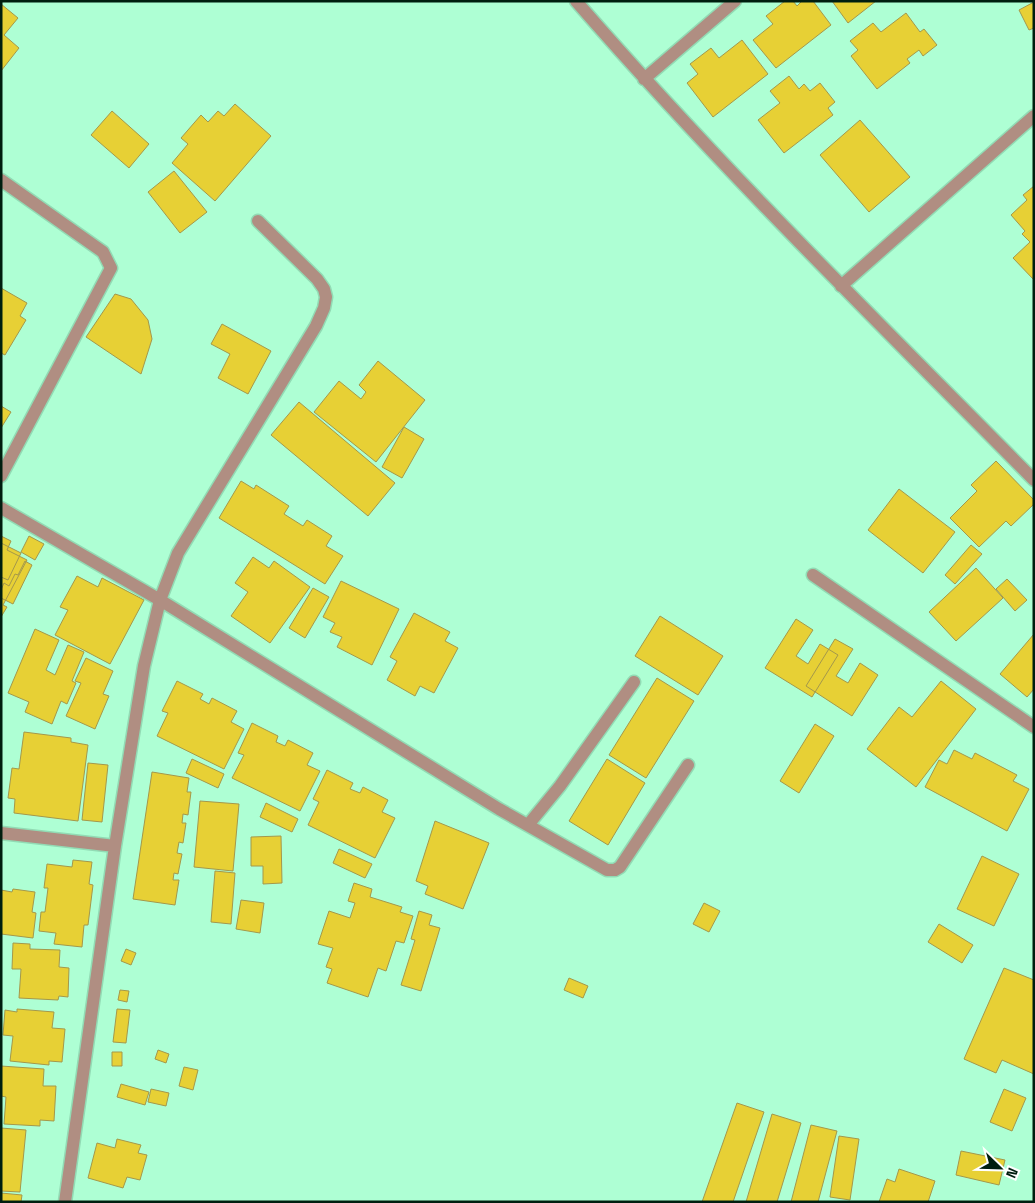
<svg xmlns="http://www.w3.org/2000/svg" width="1035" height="1203" font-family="'Space Grotesk',sans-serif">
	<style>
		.building { fill: #e7d035; stroke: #a4984b }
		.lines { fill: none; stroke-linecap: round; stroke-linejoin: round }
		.minor-casing { stroke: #92dbb4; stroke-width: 15 }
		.minor { stroke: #b08e82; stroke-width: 12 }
	</style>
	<rect width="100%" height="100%" fill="#aeffd4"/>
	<!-- building -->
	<path class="building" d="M 785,1 L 793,1 L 797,6 L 802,1 L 813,1 L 831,25 L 776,68 L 753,40 L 773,24 L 766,16 Z
		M 832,1 L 876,1 L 848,23 Z
		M 1034,2 L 1034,28 L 1029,30 L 1019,10 Z
		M 1,4 L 18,18 L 4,35 L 19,48 L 1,71 Z
		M 906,13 L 920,32 L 924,29 L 937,45 L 923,56 L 919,50 L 907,59 L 910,63 L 877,89 L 851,56 L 858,50 L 850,41 L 873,23 L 881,32 Z
		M 742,40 L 768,74 L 713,117 L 687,83 L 698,74 L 690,64 L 711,48 L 719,58 Z
		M 789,76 L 799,89 L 804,84 L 810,91 L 820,83 L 835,102 L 828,108 L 833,115 L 784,153 L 758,120 L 780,103 L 770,91 Z
		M 235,104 L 271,136 L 215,201 L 172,163 L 188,144 L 181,138 L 201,115 L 208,122 L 218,111 L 224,116 Z
		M 112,111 L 149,144 L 129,168 L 91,135 Z
		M 860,120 L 910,177 L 869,212 L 820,155 Z
		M 174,171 L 207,212 L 180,233 L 148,192 Z
		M 1034,186 L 1034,280 L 1013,258 L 1030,242 L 1022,234 L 1025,231 L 1011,215 L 1027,200 L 1023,195 Z
		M 1,288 L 27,303 L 20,316 L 26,320 L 5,355 L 1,353 Z
		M 115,294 L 131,299 L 148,320 L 152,339 L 141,374 L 86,337 Z
		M 222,324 L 271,351 L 248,394 L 218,378 L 230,354 L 211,344 Z
		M 378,361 L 425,400 L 376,462 L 314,412 L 339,381 L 361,399 L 366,392 L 359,385 Z
		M 299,402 L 395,483 L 368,516 L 271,435 Z
		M 1,406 L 11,412 L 1,428 Z
		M 404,427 L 424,439 L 402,478 L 382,467 Z
		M 996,461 L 1034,500 L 1034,504 L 1011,526 L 1006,521 L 979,547 L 950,518 L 977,491 L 971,485 Z
		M 241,481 L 254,489 L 256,485 L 289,506 L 284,514 L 303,526 L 307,520 L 332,536 L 326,546 L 343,556 L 325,584 L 219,518 Z
		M 899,489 L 955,532 L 923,573 L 868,530 Z
		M 1,536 L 11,541 L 7,550 L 27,560 L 3,605 L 7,607 L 1,617 Z
		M 29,536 L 44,544 L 35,560 L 21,552 Z
		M 1,543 L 21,553 L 8,580 L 1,577 Z
		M 971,545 L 982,554 L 955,584 L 945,575 Z
		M 253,557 L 269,568 L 274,561 L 310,587 L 270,643 L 231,616 L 248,592 L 235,583 Z
		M 25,561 L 32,565 L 13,604 L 1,598 L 1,590 L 4,583 L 9,586 L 15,574 L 18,575 Z
		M 976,568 L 1003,598 L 956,641 L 929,612 Z
		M 77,576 L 98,587 L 102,578 L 144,600 L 110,664 L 55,635 L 68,610 L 60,607 Z
		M 1007,579 L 1027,600 L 1015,611 L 996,589 Z
		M 341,581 L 399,609 L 372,665 L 337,647 L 342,637 L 330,632 L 335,623 L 323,617 Z
		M 313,588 L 329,597 L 305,638 L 289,628 Z
		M 414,613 L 450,632 L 445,641 L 458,648 L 434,693 L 420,686 L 415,696 L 387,680 L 397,661 L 390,657 Z
		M 660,616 L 723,656 L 698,695 L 635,656 Z
		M 796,619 L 813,630 L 796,656 L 808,664 L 820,644 L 838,655 L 812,697 L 765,668 Z
		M 35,629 L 59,640 L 46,670 L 55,675 L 68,645 L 84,652 L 72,681 L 76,683 L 67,704 L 61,701 L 52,724 L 25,712 L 29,702 L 8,693 Z
		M 1034,634 L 1034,689 L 1027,697 L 1000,674 Z
		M 835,639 L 853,649 L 836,676 L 848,683 L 860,663 L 878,675 L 852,716 L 806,686 Z
		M 86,658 L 113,671 L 103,694 L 109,696 L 95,729 L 66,716 L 81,683 L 75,681 Z
		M 657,678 L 694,701 L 646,778 L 609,755 Z
		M 177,681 L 203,694 L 200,699 L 209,704 L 212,698 L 237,711 L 231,722 L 244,729 L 224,769 L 157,736 L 168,713 L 162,711 Z
		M 941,681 L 976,709 L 916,787 L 867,749 L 899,707 L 912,717 Z
		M 252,723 L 278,736 L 276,742 L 285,746 L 288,740 L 313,753 L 307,765 L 320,771 L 300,811 L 232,778 L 244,755 L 238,753 Z
		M 815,724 L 834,736 L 799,793 L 780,781 Z
		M 24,732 L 71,738 L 71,742 L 88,745 L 78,821 L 14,813 L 15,799 L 8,798 L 12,768 L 19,769 Z
		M 954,750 L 972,759 L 975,753 L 1017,775 L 1013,781 L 1029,789 L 1007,831 L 925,787 L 939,760 L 947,764 Z
		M 192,759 L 224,774 L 218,788 L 186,773 Z
		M 607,759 L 645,783 L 608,845 L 569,821 Z
		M 88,763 L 108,765 L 102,822 L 82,820 Z
		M 327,770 L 353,783 L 350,789 L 360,793 L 363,787 L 388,800 L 382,812 L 395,818 L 375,858 L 308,825 L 319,802 L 313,799 Z
		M 152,772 L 189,778 L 187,792 L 191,792 L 188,815 L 183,814 L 182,823 L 186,823 L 183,843 L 179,842 L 177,853 L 182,854 L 178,874 L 174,873 L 173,880 L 179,880 L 175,905 L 133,899 Z
		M 200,801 L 239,804 L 233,871 L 194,867 Z
		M 266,803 L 298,819 L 292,832 L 260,817 Z
		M 435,821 L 489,843 L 463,909 L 425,894 L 428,886 L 416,881 Z
		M 281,836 L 282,883 L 263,884 L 263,866 L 251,866 L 251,837 Z
		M 339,849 L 372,864 L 365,878 L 333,863 Z
		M 982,856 L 1019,874 L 994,926 L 957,909 Z
		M 73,860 L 92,862 L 89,884 L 93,885 L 88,925 L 84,925 L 82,947 L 54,944 L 56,933 L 39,931 L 41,912 L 45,912 L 48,888 L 44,888 L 47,864 L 72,867 Z
		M 215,871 L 235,873 L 231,924 L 211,922 Z
		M 354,883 L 372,889 L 370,897 L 402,907 L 400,912 L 413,916 L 404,943 L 396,941 L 386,971 L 378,968 L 368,997 L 327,983 L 332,969 L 326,967 L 333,948 L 318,944 L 329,911 L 350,918 L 355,903 L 348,901 Z
		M 13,889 L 35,892 L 32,912 L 36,913 L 33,938 L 1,934 L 1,890 L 12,892 Z
		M 241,900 L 264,903 L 260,933 L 236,929 Z
		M 704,903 L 720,911 L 709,932 L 693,924 Z
		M 419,911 L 432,915 L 429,925 L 440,928 L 421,991 L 401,985 L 415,940 L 411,939 Z
		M 939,924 L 973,945 L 962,963 L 928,942 Z
		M 13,943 L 30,944 L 30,949 L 60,950 L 59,967 L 69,968 L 68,997 L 59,996 L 58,1000 L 19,998 L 21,969 L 12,969 Z
		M 126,949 L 136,953 L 131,965 L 121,961 Z
		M 1004,968 L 1034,980 L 1034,1074 L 1002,1060 L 996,1073 L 964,1059 Z
		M 569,978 L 588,986 L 583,998 L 564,990 Z
		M 120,990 L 129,991 L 127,1002 L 118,1000 Z
		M 17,1009 L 54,1012 L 52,1028 L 65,1029 L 62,1062 L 49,1061 L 49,1065 L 10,1061 L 13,1036 L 3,1035 L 5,1010 L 17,1012 Z
		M 117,1009 L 130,1010 L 126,1043 L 113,1042 Z
		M 158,1050 L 169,1054 L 166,1063 L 155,1059 Z
		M 112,1052 L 122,1052 L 122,1066 L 112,1066 Z
		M 1,1066 L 44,1069 L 43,1086 L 56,1086 L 54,1121 L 40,1120 L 40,1126 L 4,1124 L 6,1097 L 1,1096 Z
		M 184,1067 L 198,1070 L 193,1090 L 179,1086 Z
		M 121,1084 L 149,1092 L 145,1105 L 117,1097 Z
		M 151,1089 L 169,1093 L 166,1106 L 148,1102 Z
		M 1004,1089 L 1026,1098 L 1012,1131 L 990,1122 Z
		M 737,1103 L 764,1112 L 733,1202 L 702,1202 Z
		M 772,1114 L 801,1123 L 777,1202 L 746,1202 Z
		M 811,1125 L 837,1131 L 818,1202 L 791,1202 Z
		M 1,1128 L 26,1130 L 20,1192 L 1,1191 Z
		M 839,1136 L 859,1139 L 850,1200 L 830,1197 Z
		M 117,1139 L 141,1145 L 138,1153 L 147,1155 L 140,1180 L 127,1177 L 123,1188 L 88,1178 L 97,1143 L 115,1148 Z
		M 961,1151 L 1005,1160 L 999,1185 L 956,1175 Z
		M 899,1169 L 935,1181 L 928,1202 L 879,1202 L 887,1179 L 895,1182 Z
		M 1,1193 L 22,1195 L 21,1202 L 1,1202 Z"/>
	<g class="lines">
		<defs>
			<path id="minor" d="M 576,1 C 721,168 879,323 1034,480
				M 644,79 L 735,1
				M 1,180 L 103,252 L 111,268 L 1,476
				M 841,286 L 1034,116
				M 1,508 L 160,600 L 499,809 L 607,870 L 615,870 L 620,867 L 688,765
				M 813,575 L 1034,727
				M 528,825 L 560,786 L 634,682
				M 1,833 L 115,846
				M 65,1202 L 115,846 L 144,666 L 160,600 L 178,553 L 316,326 L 324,308 L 326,297 L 324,289 L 317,279 L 258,221"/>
		</defs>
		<!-- minor casing -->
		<use href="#minor" class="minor-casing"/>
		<!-- minor -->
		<use href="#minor" class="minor"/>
	</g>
	<!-- border -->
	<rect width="1035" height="1203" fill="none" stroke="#001e0f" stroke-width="5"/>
	<!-- north arrow -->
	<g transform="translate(1000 1168) rotate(113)" stroke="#ffffff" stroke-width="4" paint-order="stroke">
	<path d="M0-4L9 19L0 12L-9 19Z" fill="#001e0f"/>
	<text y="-8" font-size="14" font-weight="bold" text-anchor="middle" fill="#001e0f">N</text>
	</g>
</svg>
